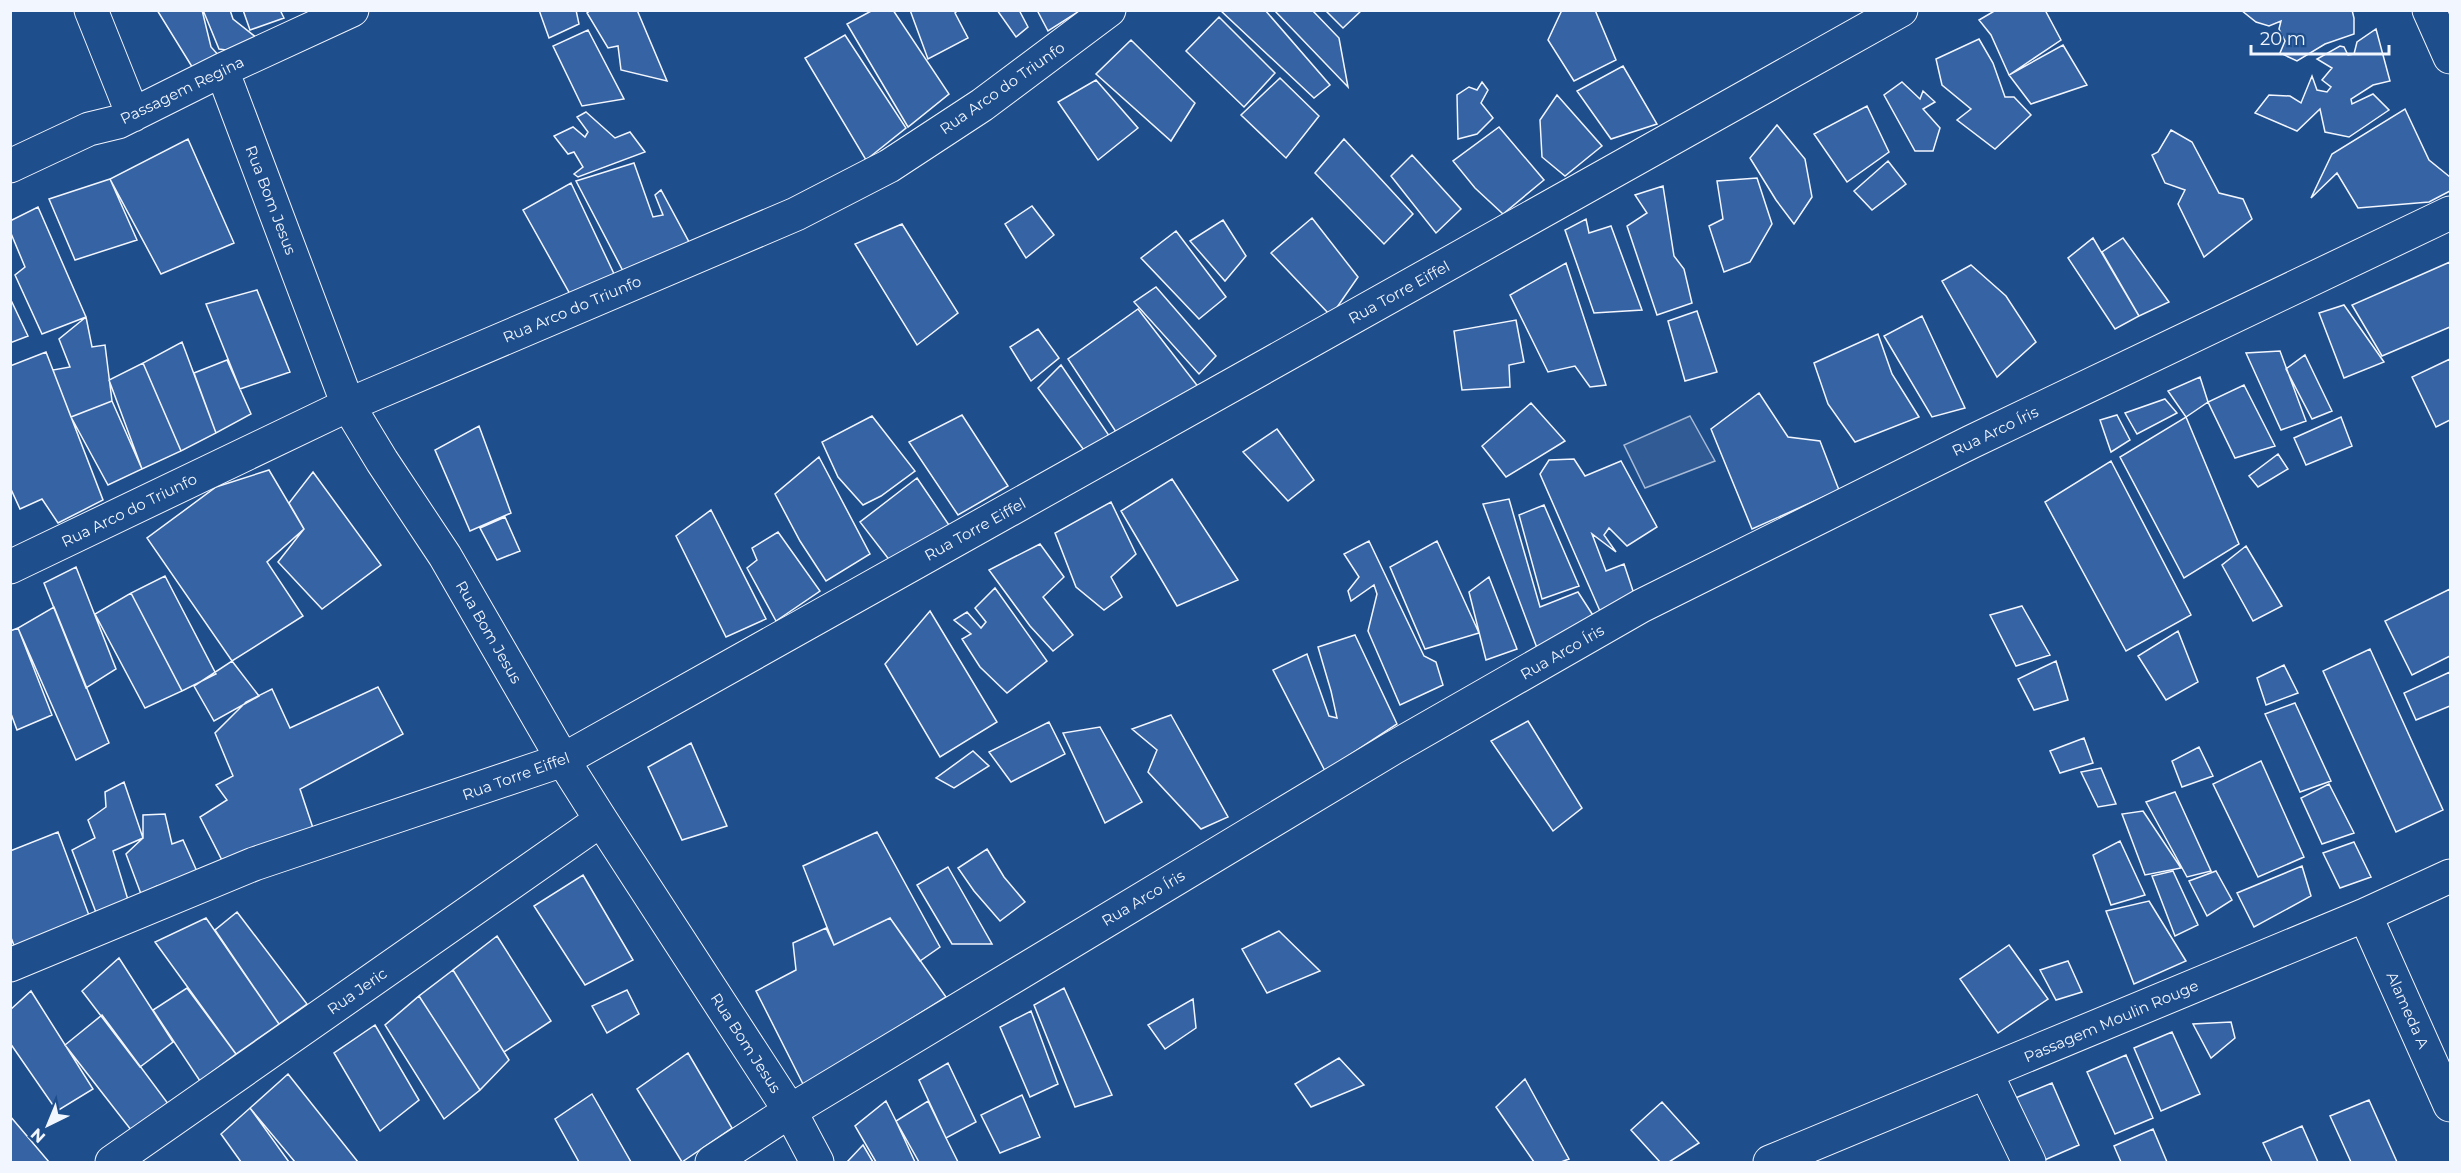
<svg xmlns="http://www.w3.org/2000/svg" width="2461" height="1173" font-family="Montserrat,sans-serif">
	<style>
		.built { fill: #305b95; stroke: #a8bbd7; stroke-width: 1.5 }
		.building { fill: #3563a3; stroke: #f2f6ff; stroke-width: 1.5 }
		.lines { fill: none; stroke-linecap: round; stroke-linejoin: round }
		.minor-casing { stroke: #f2f6ff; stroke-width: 35 }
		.minor { stroke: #1f4e8c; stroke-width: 33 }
		.labels { text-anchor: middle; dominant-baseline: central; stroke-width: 4.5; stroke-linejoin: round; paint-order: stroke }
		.street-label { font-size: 15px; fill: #f2f6ff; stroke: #1f4e8c }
	</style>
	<rect width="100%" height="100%" fill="#1f4e8c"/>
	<!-- built -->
	<path class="built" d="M 1690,416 L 1715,461 L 1645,488 L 1624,445 Z"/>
	<!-- building -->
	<path class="building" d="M 157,10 L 202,10 L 211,47 L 221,58 L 194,70 Z
		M 203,10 L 230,10 L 233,19 L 262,42 L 241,52 L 219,49 Z
		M 243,10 L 280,10 L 284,18 L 250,30 Z
		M 539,10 L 576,10 L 579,24 L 549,38 Z
		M 591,10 L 637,10 L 667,81 L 621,70 L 618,46 L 608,48 L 587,13 Z
		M 873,10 L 893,10 L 949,94 L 908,127 L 847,24 Z
		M 910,10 L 958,10 L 955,13 L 968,38 L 928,59 Z
		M 997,10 L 1019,10 L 1028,27 L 1016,37 Z
		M 1037,10 L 1081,10 L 1048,31 Z
		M 1220,10 L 1265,10 L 1330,85 L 1314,98 Z
		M 1274,10 L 1312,10 L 1339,38 L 1348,87 Z
		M 1325,10 L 1362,10 L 1343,28 Z
		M 1562,10 L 1595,10 L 1616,60 L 1574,81 L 1548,40 Z
		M 1996,10 L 2045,10 L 2061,40 L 2009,75 L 1991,35 L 1979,20 Z
		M 2241,10 L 2352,10 L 2354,18 L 2354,34 L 2325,44 L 2297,61 L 2280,53 L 2285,41 L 2279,29 L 2281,21 L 2269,26 L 2256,22 Z
		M 1219,17 L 1275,73 L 1244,107 L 1186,51 Z
		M 2376,29 L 2390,81 L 2373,85 L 2351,99 L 2352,104 L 2373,94 L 2389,110 L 2349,137 L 2325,132 L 2320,109 L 2297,131 L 2255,113 L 2269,95 L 2290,96 L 2301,103 L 2312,76 L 2317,90 L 2327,92 L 2331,87 L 2322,80 L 2332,68 L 2317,59 L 2340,46 L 2344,47 L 2348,55 L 2354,54 L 2357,42 Z
		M 588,30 L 624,99 L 582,106 L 553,46 Z
		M 845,35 L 906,128 L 866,160 L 805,58 Z
		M 1979,39 L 1993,63 L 2005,97 L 2014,97 L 2031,115 L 1995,149 L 1957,120 L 1971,109 L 1942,85 L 1936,59 Z
		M 1131,40 L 1195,103 L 1171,141 L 1096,74 Z
		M 2063,45 L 2087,85 L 2031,104 L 2009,75 Z
		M 1623,66 L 1657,124 L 1611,139 L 1577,91 Z
		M 1280,78 L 1319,116 L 1286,158 L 1241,115 Z
		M 1096,80 L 1138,128 L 1098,160 L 1058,102 Z
		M 1482,82 L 1488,90 L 1481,103 L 1493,118 L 1477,134 L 1458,139 L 1457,95 L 1469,87 L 1477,90 Z
		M 1902,82 L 1920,99 L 1923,91 L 1935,102 L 1923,109 L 1940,128 L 1933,151 L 1915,151 L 1884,95 Z
		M 1557,95 L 1602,146 L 1565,176 L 1542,157 L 1540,120 Z
		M 1867,106 L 1889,152 L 1847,182 L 1814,134 Z
		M 2405,109 L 2429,160 L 2450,177 L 2450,191 L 2429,202 L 2358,208 L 2337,173 L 2311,198 L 2332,154 Z
		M 586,112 L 615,138 L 630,132 L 645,152 L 578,177 L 574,174 L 583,167 L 574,152 L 568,154 L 554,136 L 573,127 L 585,137 L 588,132 L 577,117 Z
		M 1777,125 L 1805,159 L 1812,197 L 1794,224 L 1776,200 L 1750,158 Z
		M 1499,127 L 1544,180 L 1503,214 L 1475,188 L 1453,161 Z
		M 2171,130 L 2192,142 L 2219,193 L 2243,199 L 2252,219 L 2204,257 L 2178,204 L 2185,190 L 2165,183 L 2152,155 L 2158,152 Z
		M 188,139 L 234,243 L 161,274 L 110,179 Z
		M 1344,139 L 1413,214 L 1384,244 L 1315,173 Z
		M 1412,155 L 1461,209 L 1436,233 L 1391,176 Z
		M 1888,161 L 1906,184 L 1872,210 L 1854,191 Z
		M 634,163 L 653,217 L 663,215 L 655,195 L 661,190 L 689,242 L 623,271 L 576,181 Z
		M 1757,178 L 1772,224 L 1750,262 L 1724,272 L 1709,226 L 1723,219 L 1717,181 Z
		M 110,179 L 137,240 L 75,260 L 49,199 Z
		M 571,183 L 616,278 L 570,294 L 523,210 Z
		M 1663,186 L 1674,256 L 1684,269 L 1692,303 L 1657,315 L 1627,226 L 1647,213 L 1635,195 Z
		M 1032,206 L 1054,235 L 1026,258 L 1005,224 Z
		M 38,207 L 86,317 L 42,334 L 15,275 L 25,267 L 10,231 L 10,221 Z
		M 1312,218 L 1358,277 L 1331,316 L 1271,253 Z
		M 1586,219 L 1589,233 L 1611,226 L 1642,310 L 1594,313 L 1565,230 Z
		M 1223,220 L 1246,256 L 1225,281 L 1190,241 Z
		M 902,224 L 958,313 L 917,345 L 855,244 Z
		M 1176,231 L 1226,297 L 1199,319 L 1141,258 Z
		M 2093,238 L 2139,316 L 2115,329 L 2068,258 Z
		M 2123,238 L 2169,302 L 2139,316 L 2102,252 Z
		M 2450,262 L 2450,327 L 2382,356 L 2352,305 Z
		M 1566,263 L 1606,385 L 1590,387 L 1575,366 L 1548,372 L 1510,295 Z
		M 1971,265 L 2006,296 L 2036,342 L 1997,377 L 1942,281 Z
		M 1156,287 L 1216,356 L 1199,374 L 1134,302 Z
		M 257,290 L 290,372 L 240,389 L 206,304 Z
		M 10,298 L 28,336 L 10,343 Z
		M 2344,305 L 2384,362 L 2344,378 L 2319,313 Z
		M 1138,309 L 1203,393 L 1122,441 L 1068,359 Z
		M 1697,311 L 1717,372 L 1685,381 L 1668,321 Z
		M 1922,316 L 1965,408 L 1932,417 L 1884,336 Z
		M 86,317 L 92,347 L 105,345 L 112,401 L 71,417 L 53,370 L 70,367 L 59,339 Z
		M 1516,320 L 1524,362 L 1509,365 L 1510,387 L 1462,390 L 1454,331 Z
		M 1038,329 L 1059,358 L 1031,381 L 1010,347 Z
		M 1878,334 L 1892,374 L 1919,417 L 1855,442 L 1828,404 L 1814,363 Z
		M 182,342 L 216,433 L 181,451 L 143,363 Z
		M 2280,351 L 2306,421 L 2281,430 L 2246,353 Z
		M 46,352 L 103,500 L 58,523 L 42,499 L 20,509 L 10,487 L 10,366 Z
		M 2305,355 L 2332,411 L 2312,419 L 2286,369 Z
		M 2450,359 L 2450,420 L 2436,427 L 2412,377 Z
		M 227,360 L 251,414 L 216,433 L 194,373 Z
		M 143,363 L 181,451 L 142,469 L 109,380 Z
		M 1061,365 L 1112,440 L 1089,457 L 1038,388 Z
		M 2200,377 L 2208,402 L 2186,417 L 2168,391 Z
		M 2244,385 L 2275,446 L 2235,458 L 2208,402 Z
		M 1759,393 L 1788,437 L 1820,441 L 1839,490 L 1752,529 L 1711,429 Z
		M 2165,399 L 2177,413 L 2137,434 L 2125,413 Z
		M 112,401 L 142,469 L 108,485 L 71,417 Z
		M 1531,403 L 1565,441 L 1506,477 L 1482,446 Z
		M 962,415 L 1008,486 L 958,515 L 909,442 Z
		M 2117,415 L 2130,440 L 2111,452 L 2100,420 Z
		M 872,416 L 915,471 L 881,496 L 863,505 L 838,477 L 822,442 Z
		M 2186,417 L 2239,544 L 2184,578 L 2120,457 Z
		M 2341,417 L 2352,446 L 2306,465 L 2294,438 Z
		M 479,426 L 511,513 L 470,531 L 435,450 Z
		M 1277,429 L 1314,480 L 1288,501 L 1243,452 Z
		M 2278,454 L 2288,469 L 2258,487 L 2249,476 Z
		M 819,457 L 870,554 L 826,581 L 800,541 L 775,494 Z
		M 1574,459 L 1585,476 L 1621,461 L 1657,527 L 1627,546 L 1609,528 L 1604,535 L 1616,552 L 1592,534 L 1606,571 L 1624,564 L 1635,597 L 1603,618 L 1540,474 L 1549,460 Z
		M 2111,461 L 2191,615 L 2126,651 L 2045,502 Z
		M 269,470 L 304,529 L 267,562 L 303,616 L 232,661 L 147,538 L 216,487 Z
		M 313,472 L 381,565 L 322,609 L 278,562 L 304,529 L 289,503 Z
		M 917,478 L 951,528 L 894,566 L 860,522 Z
		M 1172,479 L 1238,580 L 1177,606 L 1121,511 Z
		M 1509,499 L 1540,607 L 1578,592 L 1596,620 L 1537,648 L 1483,504 Z
		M 1111,502 L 1136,554 L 1111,577 L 1122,597 L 1104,610 L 1076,587 L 1055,533 Z
		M 1544,505 L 1579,586 L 1542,599 L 1519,515 Z
		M 711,510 L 766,619 L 726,637 L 676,536 Z
		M 505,517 L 520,551 L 497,560 L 480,528 Z
		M 778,532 L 820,591 L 776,621 L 747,568 L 757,560 L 752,548 Z
		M 1369,541 L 1424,656 L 1436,662 L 1443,685 L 1400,705 L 1368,631 L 1377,594 L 1374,585 L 1351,601 L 1348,591 L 1359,577 L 1344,554 Z
		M 1437,541 L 1479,633 L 1425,649 L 1390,567 Z
		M 1040,544 L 1064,577 L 1043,597 L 1073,635 L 1053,651 L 1030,626 L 989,570 Z
		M 2246,546 L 2282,606 L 2253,621 L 2222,565 Z
		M 76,567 L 116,669 L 86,688 L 44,583 Z
		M 165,576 L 216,674 L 182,691 L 131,593 Z
		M 1489,577 L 1517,649 L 1486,660 L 1469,592 Z
		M 995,588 L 1047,661 L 1007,693 L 980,667 L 962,639 L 971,634 L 954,620 L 967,612 L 981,628 L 986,622 L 975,608 Z
		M 2450,589 L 2450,656 L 2412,675 L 2385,621 Z
		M 131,593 L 182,691 L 145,708 L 95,614 Z
		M 2022,606 L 2050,655 L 2016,666 L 1990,615 Z
		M 54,607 L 109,743 L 76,760 L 18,628 Z
		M 930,611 L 997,722 L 940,757 L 885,664 Z
		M 18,628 L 52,715 L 17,730 L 10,711 L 10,631 Z
		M 2178,631 L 2198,682 L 2166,700 L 2138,656 Z
		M 1355,635 L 1397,724 L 1325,771 L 1273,670 L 1307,654 L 1329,716 L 1337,718 L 1331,691 L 1318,647 Z
		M 2370,649 L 2443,810 L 2396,832 L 2323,671 Z
		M 232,661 L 259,696 L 214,721 L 194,686 Z
		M 2056,661 L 2068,700 L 2034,710 L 2018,679 Z
		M 2284,665 L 2298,693 L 2266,705 L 2257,678 Z
		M 2450,672 L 2450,706 L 2416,720 L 2404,693 Z
		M 378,687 L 403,734 L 300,789 L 316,837 L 229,874 L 200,817 L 227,800 L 216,785 L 233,776 L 215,733 L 246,702 L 272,689 L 290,728 Z
		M 2295,703 L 2331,781 L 2300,792 L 2265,714 Z
		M 1171,715 L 1228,817 L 1201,829 L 1148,772 L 1157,750 L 1132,729 Z
		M 1528,721 L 1582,808 L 1553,831 L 1491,741 Z
		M 1049,722 L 1065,754 L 1011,782 L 989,752 Z
		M 1100,727 L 1142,802 L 1105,823 L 1063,733 Z
		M 2084,738 L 2093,763 L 2060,773 L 2050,751 Z
		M 691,743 L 727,826 L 682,840 L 648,767 Z
		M 2199,747 L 2213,776 L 2182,787 L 2172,761 Z
		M 973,751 L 989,766 L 954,788 L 936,778 Z
		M 2261,761 L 2304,857 L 2258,877 L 2213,784 Z
		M 2101,768 L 2116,804 L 2098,807 L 2081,772 Z
		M 124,782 L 143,838 L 113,851 L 129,903 L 97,915 L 72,850 L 95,838 L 88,820 L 106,807 L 105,792 Z
		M 2329,784 L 2354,833 L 2322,844 L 2301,798 Z
		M 2175,792 L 2211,871 L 2187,877 L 2146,802 Z
		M 2143,811 L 2181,868 L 2145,875 L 2122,814 Z
		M 165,814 L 172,844 L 183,840 L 203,885 L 163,901 L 157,886 L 141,894 L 126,854 L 143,838 L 143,815 Z
		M 58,832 L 90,918 L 15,948 L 10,935 L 10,851 Z
		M 877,832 L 940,947 L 920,961 L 890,918 L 834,945 L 803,866 Z
		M 2120,841 L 2145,895 L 2111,905 L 2093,855 Z
		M 2354,842 L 2371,877 L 2340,888 L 2323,853 Z
		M 987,849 L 1004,877 L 1025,902 L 1000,921 L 974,891 L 958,868 Z
		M 2302,866 L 2311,896 L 2254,927 L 2237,893 Z
		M 948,867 L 992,944 L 952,944 L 917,885 Z
		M 2173,871 L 2198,925 L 2175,936 L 2152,876 Z
		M 2216,871 L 2232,900 L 2207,916 L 2189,881 Z
		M 583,875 L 633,960 L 585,985 L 534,906 Z
		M 2149,901 L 2186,961 L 2134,984 L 2106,911 Z
		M 237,912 L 307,1004 L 279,1024 L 215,930 Z
		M 206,918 L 279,1024 L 236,1054 L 155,942 Z
		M 890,918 L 946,997 L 804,1086 L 756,991 L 796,970 L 793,943 L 826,928 L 834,945 Z
		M 1279,931 L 1320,971 L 1267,993 L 1242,949 Z
		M 497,936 L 551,1021 L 504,1052 L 453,970 Z
		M 2009,945 L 2048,999 L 1998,1033 L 1960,979 Z
		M 119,958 L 173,1042 L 140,1067 L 82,991 Z
		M 2068,961 L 2082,992 L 2056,1000 L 2040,970 Z
		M 453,970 L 509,1060 L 480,1090 L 419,996 Z
		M 187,988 L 236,1054 L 200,1081 L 153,1010 Z
		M 1064,988 L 1112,1095 L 1075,1107 L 1034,1005 Z
		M 627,990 L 639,1014 L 607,1033 L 592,1006 Z
		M 31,991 L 93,1089 L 57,1111 L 10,1043 L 10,1010 Z
		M 419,996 L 480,1090 L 444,1119 L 385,1025 Z
		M 1193,999 L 1196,1028 L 1165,1049 L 1148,1025 Z
		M 1031,1011 L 1058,1084 L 1030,1097 L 1000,1027 Z
		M 102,1015 L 172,1109 L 135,1135 L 65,1045 Z
		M 2231,1022 L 2235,1038 L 2211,1058 L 2193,1024 Z
		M 375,1025 L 419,1100 L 380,1131 L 334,1053 Z
		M 2172,1032 L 2200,1094 L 2161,1111 L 2134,1048 Z
		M 688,1053 L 732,1128 L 682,1162 L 637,1089 Z
		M 2126,1055 L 2153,1118 L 2115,1134 L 2087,1072 Z
		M 1339,1058 L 1364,1085 L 1311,1107 L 1295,1084 Z
		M 948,1063 L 976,1122 L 946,1138 L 919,1080 Z
		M 288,1074 L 358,1162 L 295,1162 L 250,1108 Z
		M 1525,1079 L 1569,1159 L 1561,1162 L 1534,1162 L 1496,1107 Z
		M 2052,1083 L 2079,1145 L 2040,1162 L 2013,1099 Z
		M 592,1094 L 631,1162 L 579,1162 L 555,1119 Z
		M 1022,1095 L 1040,1137 L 1000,1153 L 981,1115 Z
		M 2369,1100 L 2397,1162 L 2351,1162 L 2330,1116 Z
		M 886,1101 L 896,1121 L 915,1162 L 876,1162 L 855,1126 Z
		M 928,1101 L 946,1138 L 958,1162 L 919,1162 L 896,1121 Z
		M 1662,1102 L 1699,1143 L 1669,1162 L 1660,1162 L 1631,1130 Z
		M 250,1108 L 289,1162 L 241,1162 L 221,1134 Z
		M 10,1116 L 49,1162 L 10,1162 Z
		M 2302,1126 L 2318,1162 L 2272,1162 L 2263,1143 Z
		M 2153,1129 L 2167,1162 L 2121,1162 L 2114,1146 Z
		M 863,1145 L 873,1162 L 847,1162 Z"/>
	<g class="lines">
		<defs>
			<path id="minor" d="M 91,10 L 133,115
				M 2429,10 L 2450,57
				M 222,70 L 348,405 L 382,461 L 445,556 L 563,760 L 601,820 L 790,1111 L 817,1162
				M 10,166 L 89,129 L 118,122 L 222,70 L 352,10
				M 10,567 L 348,405 L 796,214 L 889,166 L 982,105 L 1109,10
				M 2365,915 L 2450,1105
				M 10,965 L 254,864 L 563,760 L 1901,10
				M 1986,1073 L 2029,1162
				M 112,1162 L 601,820
				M 712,1162 L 790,1111 L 1393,748 L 1641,606 L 1971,442 L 2450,213
				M 1770,1162 L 2365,915 L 2450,876"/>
		</defs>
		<!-- minor casing -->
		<use href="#minor" class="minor-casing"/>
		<!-- minor -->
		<use href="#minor" class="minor"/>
	</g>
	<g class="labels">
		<!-- street labels -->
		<g class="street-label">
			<text transform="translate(1002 88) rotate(-35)">Rua Arco do Triunfo</text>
			<text transform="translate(182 90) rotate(-26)">Passagem Regina</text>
			<text transform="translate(271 200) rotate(69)">Rua Bom Jesus</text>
			<text transform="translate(1399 292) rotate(-29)">Rua Torre Eiffel</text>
			<text transform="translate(572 309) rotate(-23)">Rua Arco do Triunfo</text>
			<text transform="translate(1995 431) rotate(-26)">Rua Arco Íris</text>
			<text transform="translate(129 510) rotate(-26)">Rua Arco do Triunfo</text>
			<text transform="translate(975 529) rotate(-29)">Rua Torre Eiffel</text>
			<text transform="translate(489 632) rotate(60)">Rua Bom Jesus</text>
			<text transform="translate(1562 652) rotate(-30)">Rua Arco Íris</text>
			<text transform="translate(516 776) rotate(-20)">Rua Torre Eiffel</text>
			<text transform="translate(1143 898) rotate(-31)">Rua Arco Íris</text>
			<text transform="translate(357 991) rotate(-35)">Rua Jeric</text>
			<text transform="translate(2408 1010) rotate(66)">Alameda A</text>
			<text transform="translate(2111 1021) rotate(-23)">Passagem Moulin Rouge</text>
			<text transform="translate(746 1043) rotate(57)">Rua Bom Jesus</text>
		</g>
	</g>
	<!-- border -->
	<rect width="2461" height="1173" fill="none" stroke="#f2f6ff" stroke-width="24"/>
	<!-- north arrow -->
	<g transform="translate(48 1125) rotate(223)" stroke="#1f4e8c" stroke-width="4.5" paint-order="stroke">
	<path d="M0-4.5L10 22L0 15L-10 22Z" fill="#f2f6ff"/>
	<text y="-9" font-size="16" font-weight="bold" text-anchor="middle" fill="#f2f6ff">N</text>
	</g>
	<!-- scale -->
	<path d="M2251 45v9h138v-9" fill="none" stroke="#f2f6ff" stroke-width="3"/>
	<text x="2260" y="45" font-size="18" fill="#f2f6ff" stroke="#1f4e8c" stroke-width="4.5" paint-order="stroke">20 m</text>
</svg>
